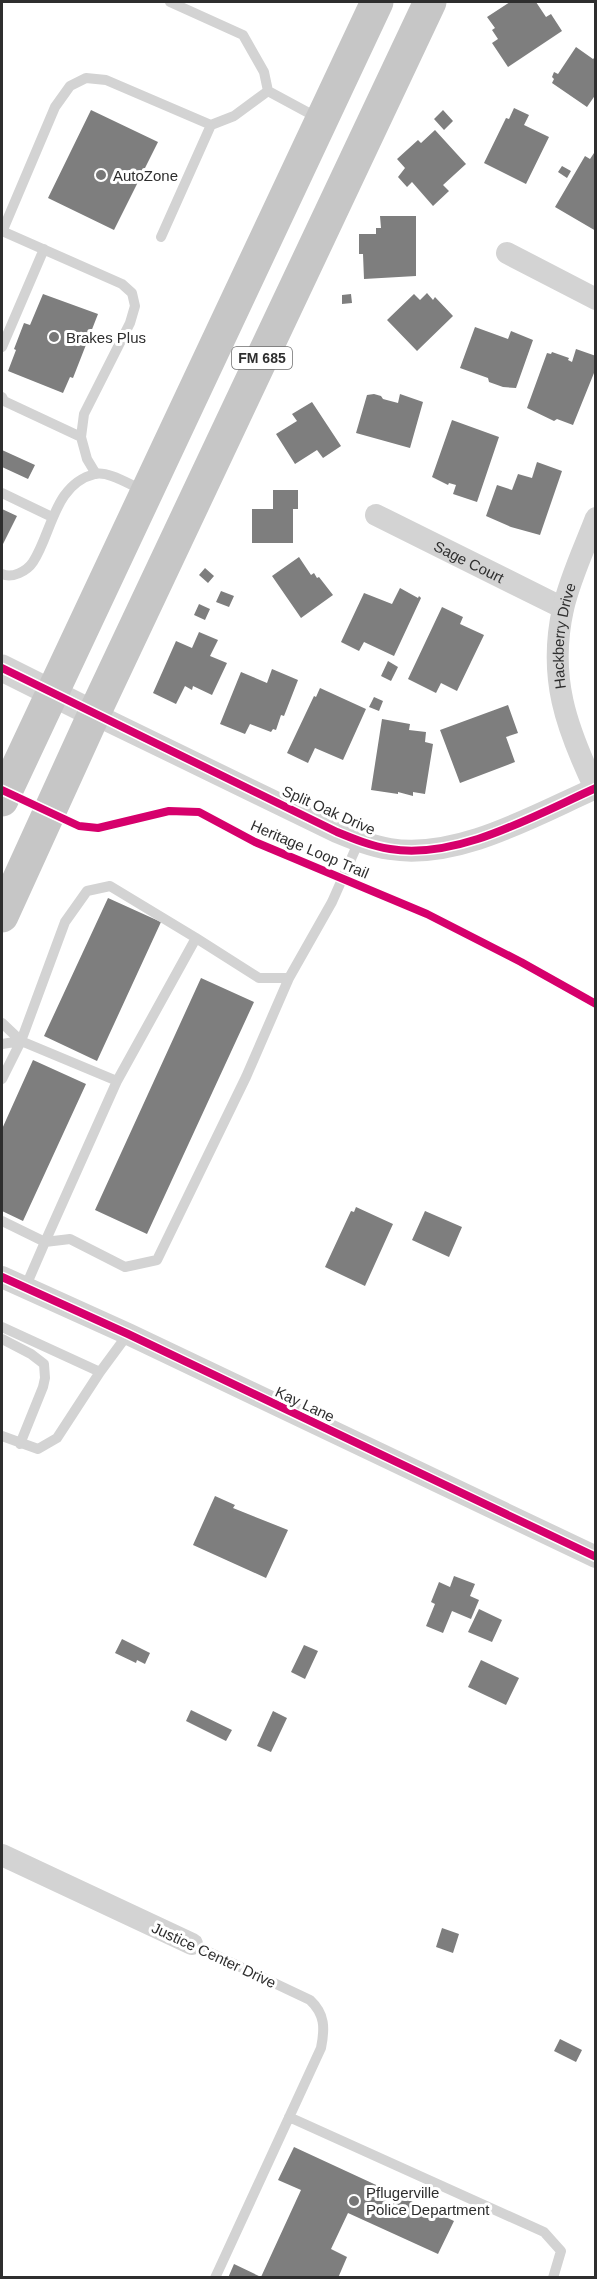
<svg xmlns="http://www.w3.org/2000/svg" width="597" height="2279" font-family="Helvetica,sans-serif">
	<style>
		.building { fill: #7e7e7e }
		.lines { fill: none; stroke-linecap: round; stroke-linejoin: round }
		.service { stroke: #d3d3d3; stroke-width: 10 }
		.minor { stroke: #d3d3d3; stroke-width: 22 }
		.tertiary { stroke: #d3d3d3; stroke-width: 27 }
		.primary { stroke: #c6c6c6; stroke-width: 33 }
		.cycleway-casing { stroke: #fff; stroke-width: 11 }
		.cycleway { stroke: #d6006c; stroke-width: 8 }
		.poi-dot { fill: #777; stroke: #fff; stroke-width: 2 }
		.labels { text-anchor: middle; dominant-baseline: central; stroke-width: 6; stroke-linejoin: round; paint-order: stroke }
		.shield { fill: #fff; stroke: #6d6d6d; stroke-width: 1.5 }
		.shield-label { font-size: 14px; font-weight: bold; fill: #2e2e2e }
		.poi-label { font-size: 15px; fill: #2e2e2e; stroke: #fff; text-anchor: start }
		.street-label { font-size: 15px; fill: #2e2e2e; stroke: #fff }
	</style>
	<rect width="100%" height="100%" fill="#fff"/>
	<!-- building -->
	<path class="building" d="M 510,2 L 536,2 L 546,17 L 551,14 L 562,31 L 508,67 L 492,43 L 498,39 L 492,30 L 495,28 L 487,17 Z
		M 576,47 L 593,59 L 596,56 L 596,94 L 587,107 L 552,83 L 554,79 L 552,77 L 554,72 L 558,74 Z
		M 514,108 L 529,115 L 524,125 L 549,137 L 526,184 L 484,163 L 506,118 L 509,119 Z
		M 91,110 L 158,142 L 114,230 L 48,198 Z
		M 443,110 L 453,121 L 444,130 L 434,119 Z
		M 435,130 L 466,164 L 443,185 L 449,191 L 433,206 L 412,182 L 407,187 L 398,177 L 405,168 L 397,159 L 418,140 L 421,143 Z
		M 596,150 L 596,231 L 555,207 L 585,156 L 590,159 Z
		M 562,166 L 571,171 L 567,178 L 558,172 Z
		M 380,216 L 416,216 L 416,276 L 364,279 L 363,254 L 359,254 L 359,234 L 376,234 L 376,228 L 381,228 Z
		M 427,293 L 433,300 L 435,297 L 453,316 L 417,351 L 387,320 L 414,294 L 420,300 Z
		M 43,294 L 98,314 L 73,378 L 70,377 L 63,393 L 8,371 L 16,350 L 14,349 L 24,323 L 30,325 Z
		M 351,294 L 352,303 L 342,304 L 342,295 Z
		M 475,327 L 508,339 L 511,331 L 533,340 L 516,388 L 503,387 L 489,382 L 488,378 L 460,368 Z
		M 576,349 L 596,356 L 596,368 L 573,425 L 557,419 L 554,421 L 527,408 L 547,353 L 551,354 L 552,352 L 569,358 L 568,360 L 572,362 Z
		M 374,394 L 381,396 L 383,399 L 398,403 L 400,394 L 423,402 L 410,448 L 356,433 L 367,395 Z
		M 312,402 L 341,446 L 323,458 L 317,450 L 295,464 L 276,434 L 297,421 L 292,414 Z
		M 452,420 L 499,437 L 477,502 L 453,494 L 456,485 L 449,483 L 448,485 L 432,477 Z
		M 2,450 L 35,465 L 28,479 L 2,467 Z
		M 537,462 L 562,471 L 540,535 L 511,527 L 486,516 L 497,485 L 512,490 L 518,474 L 532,478 Z
		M 273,490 L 298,490 L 298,509 L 293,509 L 293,543 L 252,543 L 252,509 L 273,509 Z
		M 2,509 L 17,516 L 2,546 Z
		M 299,557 L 311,575 L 314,573 L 317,578 L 319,577 L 333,595 L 301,618 L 272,576 Z
		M 205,568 L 214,576 L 208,583 L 199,575 Z
		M 400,588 L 418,598 L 419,596 L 421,598 L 394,656 L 364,642 L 359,651 L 341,642 L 364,593 L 392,604 Z
		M 221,591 L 234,596 L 229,607 L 216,602 Z
		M 199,604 L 210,609 L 205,620 L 194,615 Z
		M 442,607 L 463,617 L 460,624 L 484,635 L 457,691 L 441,683 L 436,693 L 408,679 Z
		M 199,632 L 218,640 L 210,656 L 227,663 L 212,695 L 193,686 L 192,690 L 185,686 L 176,704 L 153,693 L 176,641 L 192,648 Z
		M 388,661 L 398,667 L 391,681 L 381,676 Z
		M 272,669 L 298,680 L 284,716 L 281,715 L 276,730 L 273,729 L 271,732 L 250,724 L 245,734 L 220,724 L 241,672 L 267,683 Z
		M 320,688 L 366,709 L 343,760 L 315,748 L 308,763 L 287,753 L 314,696 L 316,697 Z
		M 374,697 L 383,701 L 379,711 L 369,707 Z
		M 508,705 L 518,733 L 506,737 L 515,762 L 460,783 L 440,730 Z
		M 382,719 L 410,724 L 409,730 L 426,732 L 425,742 L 433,744 L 425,794 L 413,792 L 413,796 L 398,792 L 398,794 L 371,790 Z
		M 108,898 L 161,922 L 97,1061 L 44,1036 Z
		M 201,978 L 254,1002 L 147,1234 L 95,1210 Z
		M 33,1060 L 86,1084 L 23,1221 L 2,1211 L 2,1129 Z
		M 356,1207 L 393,1224 L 365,1286 L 325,1267 L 351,1211 L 354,1212 Z
		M 425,1211 L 462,1227 L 449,1257 L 412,1240 Z
		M 215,1496 L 235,1505 L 233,1508 L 288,1530 L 266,1578 L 193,1545 Z
		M 454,1576 L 475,1584 L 470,1596 L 479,1600 L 471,1619 L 452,1611 L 443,1633 L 426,1626 L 435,1604 L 431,1602 L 439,1582 L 450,1587 Z
		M 479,1609 L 502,1620 L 492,1642 L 468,1632 Z
		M 122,1639 L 150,1653 L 145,1664 L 137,1660 L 136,1663 L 115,1653 Z
		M 304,1645 L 318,1651 L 305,1679 L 291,1672 Z
		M 481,1660 L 519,1678 L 506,1705 L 468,1687 Z
		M 191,1710 L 232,1730 L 226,1741 L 186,1721 Z
		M 273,1711 L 287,1718 L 271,1752 L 257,1746 Z
		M 442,1928 L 459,1934 L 453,1953 L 436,1947 Z
		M 560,2039 L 582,2050 L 576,2062 L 554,2051 Z
		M 294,2147 L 454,2221 L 438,2254 L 348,2213 L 331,2249 L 347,2257 L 338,2278 L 228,2278 L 234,2264 L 261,2277 L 301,2190 L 278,2180 Z"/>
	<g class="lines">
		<!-- service -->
		<path class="service" d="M 170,2 L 243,35 L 264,72 L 268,91
			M 268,91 L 318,118
			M 2,231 L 122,284 L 132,293 L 135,306 L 130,323 L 84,414 L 81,437 L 87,459 L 96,474
			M 2,232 L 55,107 L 70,86 L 86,78 L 106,80 L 211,125 L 234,116 L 268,91
			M 161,237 L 211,125
			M 2,347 L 44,249
			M 2,397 L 4,401 L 81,437
			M 2,493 L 52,517
			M 2,574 C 12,579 27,571 33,562 C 52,533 54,484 95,474 C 109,471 130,485 143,490
			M 2,1023 L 21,1041 L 117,1081 L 196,938 L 259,978 L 289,978 L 332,902 L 359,841
			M 2,1044 L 21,1041
			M 2,1079 L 21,1041 L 65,922 L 87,891 L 110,886 L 196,938
			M 117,1081 L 45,1242 L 70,1239 L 125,1267 L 157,1260 L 246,1077 L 289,978
			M 2,1221 L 45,1242 L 25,1288
			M 2,1327 L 100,1372
			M 2,1339 L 31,1354 L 44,1364 L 45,1378 L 43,1387 L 20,1444
			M 2,1436 L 38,1449 L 57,1438 L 100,1372 L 128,1334
			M 192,1944 L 310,2000 C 325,2014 325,2028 321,2048 L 215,2278
			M 289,2117 L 544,2232 L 561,2251 L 553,2278"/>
		<!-- minor -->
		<g class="minor">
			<path d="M 507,253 L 596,299"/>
			<path id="s1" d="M 376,515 L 563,608"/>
			<path d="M 94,714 L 337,832 C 354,839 371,846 390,849 C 458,860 535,815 596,788"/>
			<path id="s2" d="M 595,788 C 566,727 548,677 563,609 C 570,578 585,547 596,518"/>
			<path d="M 2,1277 L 128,1334 L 596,1557"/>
			<path d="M 2,1855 L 192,1944"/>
		</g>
		<!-- tertiary -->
		<path class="tertiary" d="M 2,668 L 94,714"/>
		<!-- primary -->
		<path class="primary" d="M 2,800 L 377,2
			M 2,916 L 94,714 L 430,2"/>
		<defs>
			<path id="cycleway" d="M 2,668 L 337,832 C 354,839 371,846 390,849 C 458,860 535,815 596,788
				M 2,790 L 79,826 L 98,828 L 169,811 L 199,812 L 255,842 L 427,914 L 521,962 L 596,1004
				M 2,1277 L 128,1334 L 596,1557"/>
		</defs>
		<!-- cycleway casing -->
		<use href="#cycleway" class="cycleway-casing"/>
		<!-- cycleway -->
		<use href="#cycleway" class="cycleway"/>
	</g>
	<!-- markers -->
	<g class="poi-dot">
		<circle cx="101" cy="175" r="6"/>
		<circle cx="54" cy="337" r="6"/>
		<circle cx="354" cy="2201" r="6"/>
	</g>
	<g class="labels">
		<!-- shield labels -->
		<rect class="shield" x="232" y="347" width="60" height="22" rx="4.5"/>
		<g class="shield-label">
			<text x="262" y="358">FM 685</text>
		</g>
		<!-- poi labels -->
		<g class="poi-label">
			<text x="113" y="175">AutoZone</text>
			<text x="66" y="337">Brakes Plus</text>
			<text x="366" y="2192">Pflugerville<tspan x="366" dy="17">Police Department</tspan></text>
		</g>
		<!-- street labels -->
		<g class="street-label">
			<text stroke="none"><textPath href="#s1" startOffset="104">Sage Court</textPath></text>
			<text stroke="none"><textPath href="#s2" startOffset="159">Hackberry Drive</textPath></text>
			<text transform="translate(329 810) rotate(24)">Split Oak Drive</text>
			<text transform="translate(310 849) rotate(23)">Heritage Loop Trail</text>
			<text transform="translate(305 1404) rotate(25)">Kay Lane</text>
			<text transform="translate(214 1955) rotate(25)">Justice Center Drive</text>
		</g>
	</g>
	<!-- border -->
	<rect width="597" height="2279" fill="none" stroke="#2e2e2e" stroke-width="6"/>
</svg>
